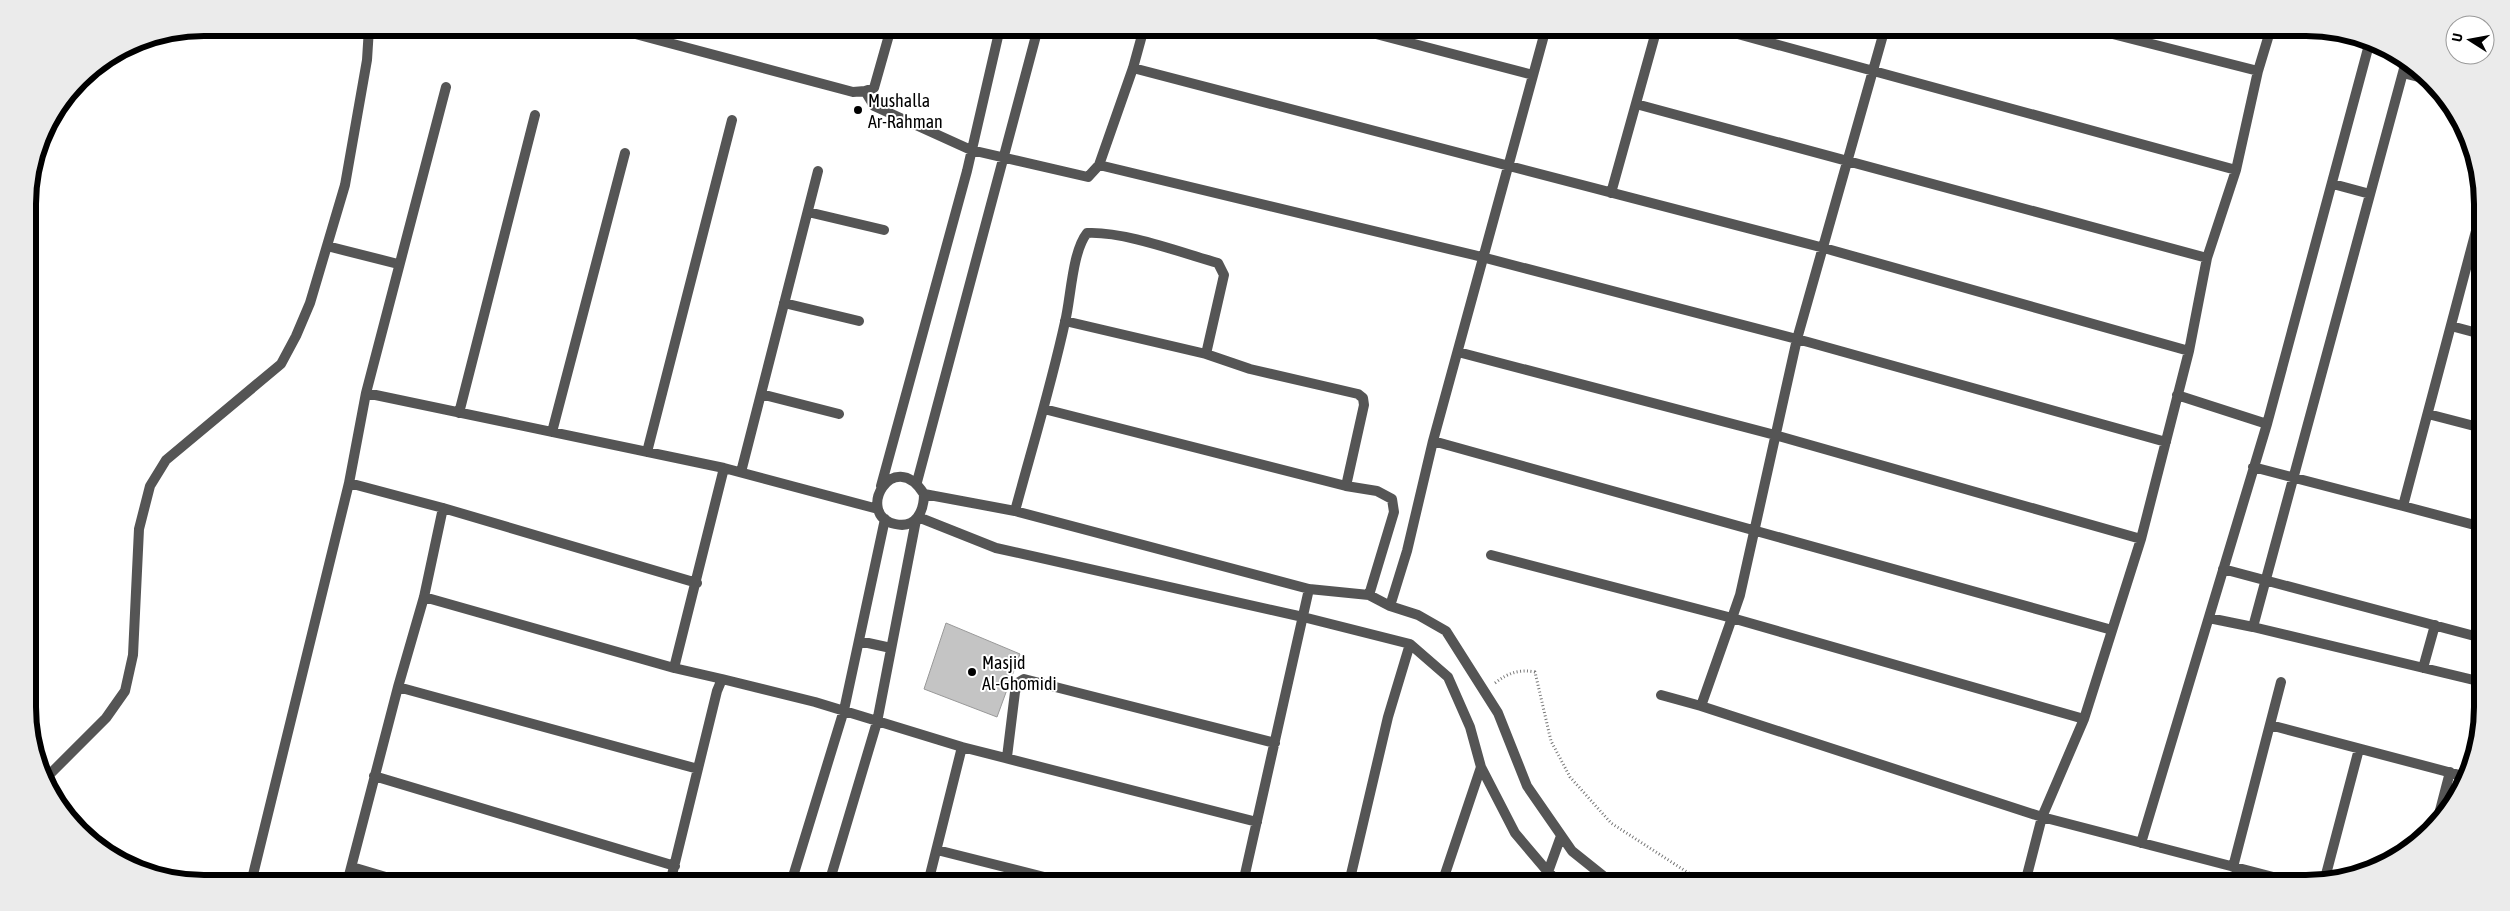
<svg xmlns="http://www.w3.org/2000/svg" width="2510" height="911" font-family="'Asap Condensed',sans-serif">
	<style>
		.building { fill: #c4c4c4; stroke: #999 }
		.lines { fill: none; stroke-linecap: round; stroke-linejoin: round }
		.path { stroke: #777; stroke-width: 3; stroke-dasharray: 1 2.5; stroke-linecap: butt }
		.street { stroke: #555; stroke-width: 10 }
		.poi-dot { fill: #000; stroke: #fff; stroke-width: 2 }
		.labels { text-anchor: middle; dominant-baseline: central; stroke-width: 4; stroke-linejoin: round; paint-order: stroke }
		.poi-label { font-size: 18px; fill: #000; stroke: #fff; text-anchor: start }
		.rim { fill: none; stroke: #000; stroke-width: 6 }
	</style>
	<rect width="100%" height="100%" fill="#fff"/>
	<!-- building -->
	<path class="building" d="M 946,623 L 1020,654 L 997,717 L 924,689 Z"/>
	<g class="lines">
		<!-- path -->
		<path class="path" d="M 1495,683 C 1508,673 1519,669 1535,672 L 1551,741 L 1570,777 L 1611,823 L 1704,883"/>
		<!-- street -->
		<path class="street" d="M 613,28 L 853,92 L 865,91 L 874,88 L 891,28
			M 1353,28 L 1533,75
			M 1716,28 L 2236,170
			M 2089,28 L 2258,71
			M 1133,68 L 1824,248 L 2189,351
			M 2403,73 L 2426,79
			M 865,91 L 874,106 L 971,150 L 1088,177 L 1099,165 L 1133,68 L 1144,28
			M 1636,104 L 2207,258
			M 1099,165 L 1474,255 L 1808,342 L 2166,442
			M 2333,184 L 2370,194
			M 1611,193 L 1657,28
			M 808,212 L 884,230
			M 327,246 L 398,264
			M 784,303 L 859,321
			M 1065,321 L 1206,354 L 1250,369 L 1358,394 L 1363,398 L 1364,405 L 1346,486
			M 2451,326 L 2481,334
			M 1458,352 L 1775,435 L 2141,539
			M 366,393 L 446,87
			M 761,394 L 839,414
			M 2177,395 L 2267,424
			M 1044,409 L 1346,486 L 1377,491 L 1392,499 L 1394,512 L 1369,595
			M 459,413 L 535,115
			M 2428,414 L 2482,428
			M 552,432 L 625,153
			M 1433,441 L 2112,630
			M 647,452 L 732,120
			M 2253,467 L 2403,506 L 2481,212
			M 741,472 L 818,171
			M 917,482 L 1038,28
			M 349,483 L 443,508 L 697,583
			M 881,486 L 967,171 L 1000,28
			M 924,494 C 924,511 916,529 895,524 C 854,515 893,445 924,494 L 1015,511 L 1309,589 L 1369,595 L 1390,606 L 1418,615 L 1446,631 L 1498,713 L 1527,786 L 1572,851 L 1612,883
			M 2403,506 L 2482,527
			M 1015,511 C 1032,448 1051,386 1065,322 C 1071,298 1072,252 1087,233 C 1124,231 1182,253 1218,263 L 1224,275 L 1206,354
			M 918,517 L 996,548 L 1303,617 L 1410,644 L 1448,677 L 1470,727 L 1481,767 L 1515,833 L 1548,872 L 1560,883
			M 1491,555 L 1732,618 L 1740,595 L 1797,339 L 1885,28
			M 2223,569 L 2482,638
			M 424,597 L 674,668
			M 1390,606 L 1407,551 L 1433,441 L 1546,28
			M 2209,618 L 2253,627 L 2482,682
			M 2253,627 L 2405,65
			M 859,641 L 891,648
			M 2423,668 L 2435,625
			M 722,679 L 815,702 L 962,747
			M 398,687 L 698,769
			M 1661,695 L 1701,706 L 2042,817 L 2296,883
			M 1701,706 L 1732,618 L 2084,719
			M 2270,725 L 2467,777
			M 1007,757 L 1015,692 L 1019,682 L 1024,679 L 1275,743
			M 48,776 L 106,718 L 125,691 L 133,655 L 139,529 L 150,486 L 166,460 L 281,364 L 296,336 L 310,303 L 345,185 L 367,60 L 369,28
			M 374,776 L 675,866
			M 2437,822 L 2450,772
			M 2141,843 L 2267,424 L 2370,41
			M 937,850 L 1068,883
			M 352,867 L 406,883
			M 2233,867 L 2281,682
			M 2324,882 L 2359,749
			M 251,883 L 349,483 L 366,393 L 724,468 L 878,509
			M 347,883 L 398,687 L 424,597 L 443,508
			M 670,883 L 717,691 L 722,679 L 674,668 L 724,468
			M 791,883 L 844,710 L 885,519
			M 829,883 L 877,722 L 916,520
			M 928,883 L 962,747 L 1257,822
			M 1243,883 L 1309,589
			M 1349,883 L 1388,717 L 1410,644
			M 1442,883 L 1481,767
			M 1544,883 L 1561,836
			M 2025,883 L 2042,817 L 2084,719 L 2141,539 L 2189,351 L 2207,258 L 2236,170 L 2258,71 L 2271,28"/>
	</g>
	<!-- markers -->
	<g class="poi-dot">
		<circle cx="858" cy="110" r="5"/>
		<circle cx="972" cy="672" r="5"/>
	</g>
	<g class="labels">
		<!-- poi labels -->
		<g class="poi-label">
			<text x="868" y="100">Mushalla<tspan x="868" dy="21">Ar-Rahman</tspan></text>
			<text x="982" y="662">Masjid<tspan x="982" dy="21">Al-Ghomidi</tspan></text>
		</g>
	</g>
	<!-- crop -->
	<path d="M0 0H2510V911H0ZM204 36H2306A168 168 0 0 1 2474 204V707A168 168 0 0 1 2306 875H204A168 168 0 0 1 36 707V204A168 168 0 0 1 204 36Z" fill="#ebebeb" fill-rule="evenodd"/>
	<path class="rim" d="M204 36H2306A168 168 0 0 1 2474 204V707A168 168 0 0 1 2306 875H204A168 168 0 0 1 36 707V204A168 168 0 0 1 204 36Z"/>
	<!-- north arrow -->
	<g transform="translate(2470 40) rotate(281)"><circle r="24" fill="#ffffff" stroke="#999999"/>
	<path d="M0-4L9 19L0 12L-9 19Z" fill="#000000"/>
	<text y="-8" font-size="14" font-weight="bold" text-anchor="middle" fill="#000000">U</text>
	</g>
</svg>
